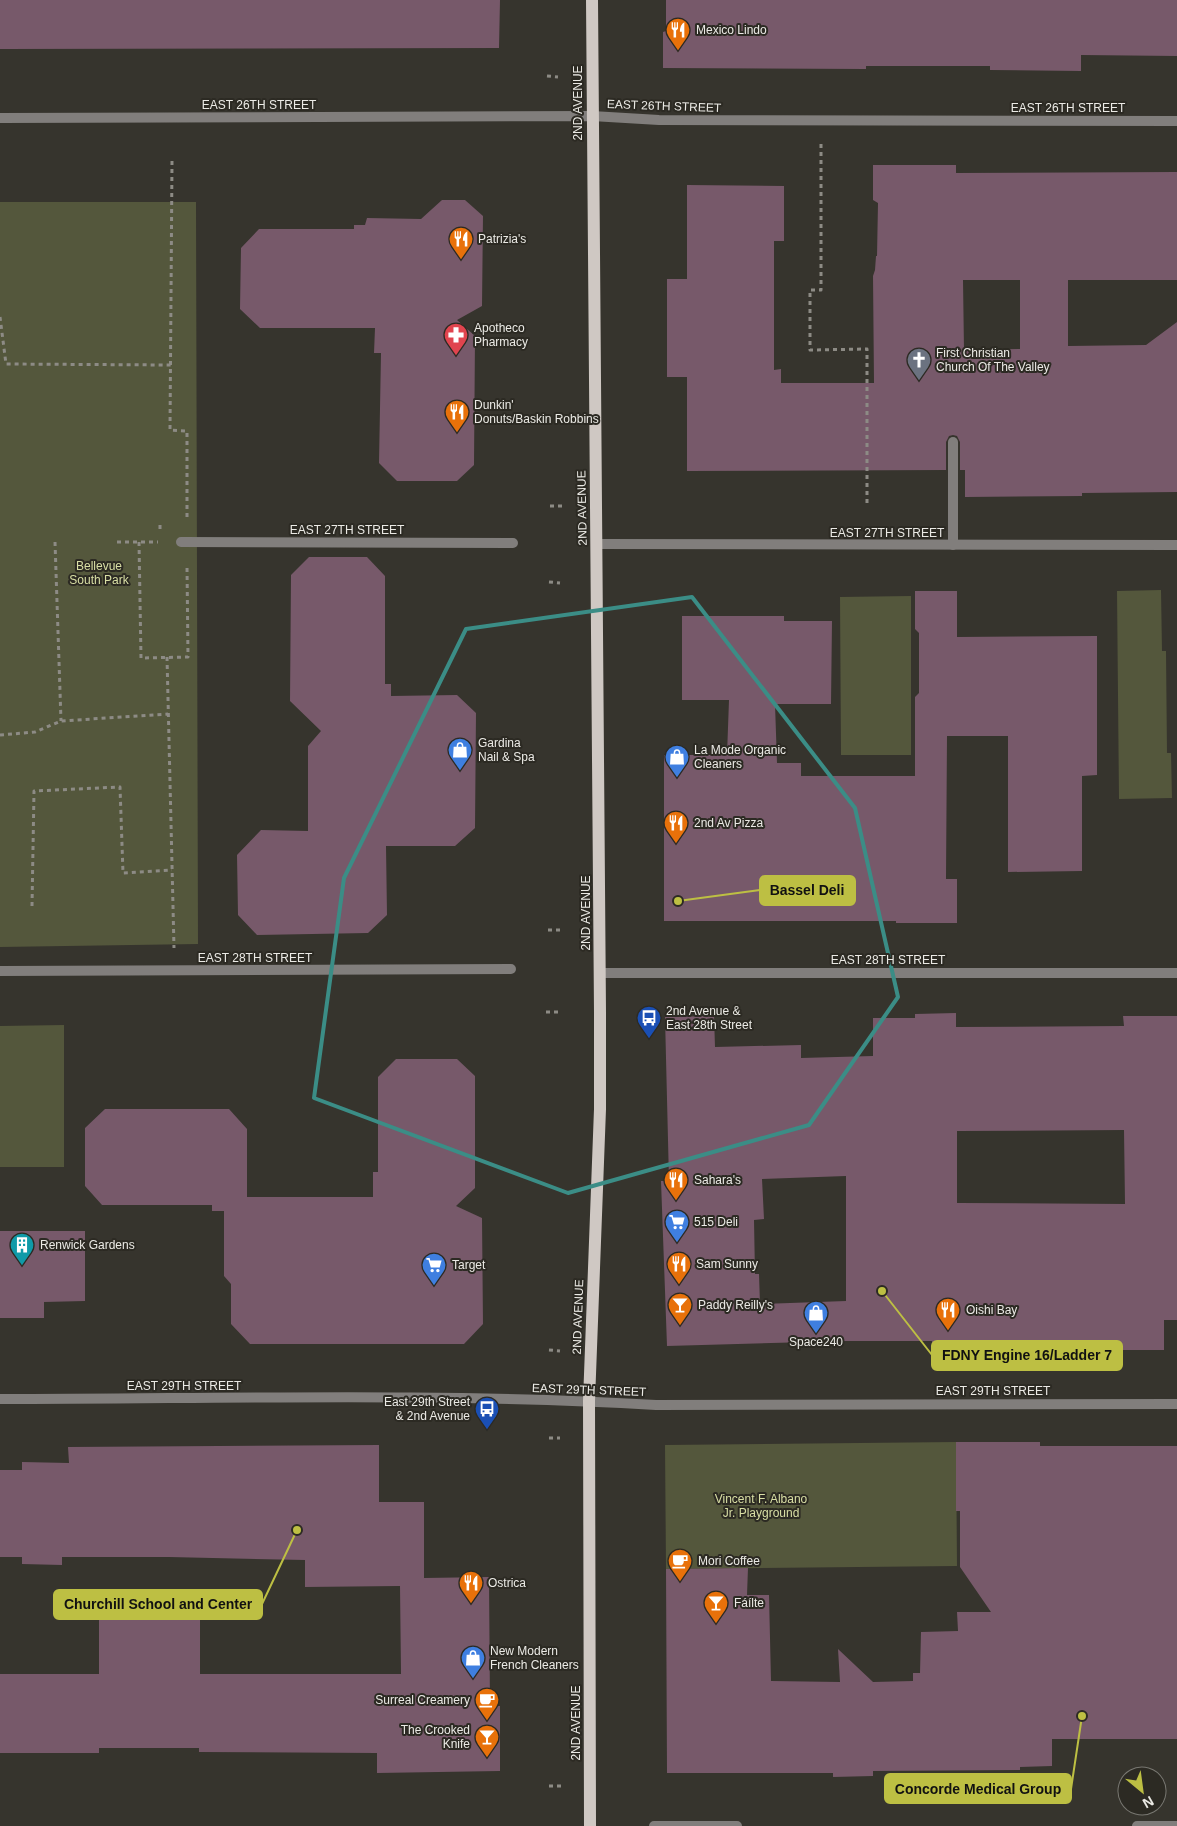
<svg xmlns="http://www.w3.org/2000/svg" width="1177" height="1826" font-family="Arial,sans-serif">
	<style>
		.green { fill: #54573c }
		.building { fill: #77596a; fill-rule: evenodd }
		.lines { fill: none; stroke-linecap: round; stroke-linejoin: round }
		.path { stroke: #8d8b85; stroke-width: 3; stroke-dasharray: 4 4; stroke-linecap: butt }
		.service { stroke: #817e7c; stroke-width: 10 }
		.pedestrian { stroke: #817e7c; stroke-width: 10 }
		.minor { stroke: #817e7c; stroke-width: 10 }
		.tertiary { stroke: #817e7c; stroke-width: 10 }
		.primary { stroke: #cfc8c3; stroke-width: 12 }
		.marked { fill: none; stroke: #3b8d86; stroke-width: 4; stroke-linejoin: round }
		.labels { text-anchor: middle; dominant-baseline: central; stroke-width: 4; stroke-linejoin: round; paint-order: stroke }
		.poi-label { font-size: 12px; fill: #ebeae5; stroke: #2c2a23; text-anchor: start }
		.street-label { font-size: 12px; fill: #ebeae5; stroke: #2c2a23 }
		.park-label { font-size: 12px; fill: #d9dfa5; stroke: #2c2a23 }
		.leader { fill: none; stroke: #bdbf43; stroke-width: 2 }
		.callout-dot { fill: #bdbf43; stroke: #2c2a23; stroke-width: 2 }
		.callout { fill: #bdbf43; stroke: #bdbf43; stroke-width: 2 }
		.callout-label { font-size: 14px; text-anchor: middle; font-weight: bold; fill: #111 }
	</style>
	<rect width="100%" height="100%" fill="#36342d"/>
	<!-- green -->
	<path class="green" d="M 0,202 L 196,202 L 198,944 L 0,947 Z
		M 1161,590 L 1162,651 L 1166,651 L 1167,753 L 1171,753 L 1172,798 L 1119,799 L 1117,591 Z
		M 911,596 L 911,755 L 841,755 L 840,597 Z
		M 64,1025 L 64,1167 L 0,1167 L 0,1026 Z
		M 956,1442 L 957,1566 L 666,1569 L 665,1445 Z"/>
	<!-- building -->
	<path class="building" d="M 0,0 L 500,0 L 499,48 L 0,49 Z
		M 666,0 L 1177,0 L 1177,56 L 1081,55 L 1081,71 L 990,70 L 990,66 L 866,66 L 866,69 L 663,68 L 663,32 L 666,31 Z
		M 873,165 L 956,165 L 956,173 L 1177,172 L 1177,280 L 1068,280 L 1068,346 L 1146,345 L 1177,322 L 1177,492 L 1082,493 L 1082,496 L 965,497 L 965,470 L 960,470 L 960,442 L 957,436 L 953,435 L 949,436 L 946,442 L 946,470 L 687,471 L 687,377 L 667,377 L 667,279 L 687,279 L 687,185 L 784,186 L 784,241 L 774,241 L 774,370 L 781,369 L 781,383 L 874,383 L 873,276 L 875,270 L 876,256 L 877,256 L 878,203 L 873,200 ZM 963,280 L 1020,280 L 1020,349 L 964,350 Z
		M 442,200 L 465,200 L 483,216 L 482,306 L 457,320 L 475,336 L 474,465 L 457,481 L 397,481 L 379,463 L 381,353 L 374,353 L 375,328 L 260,328 L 240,309 L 241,248 L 259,229 L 354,229 L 354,225 L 365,225 L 367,218 L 421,219 Z
		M 309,557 L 367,557 L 385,576 L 385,684 L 391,684 L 391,696 L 457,695 L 476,713 L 475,828 L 455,846 L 386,846 L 387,915 L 368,933 L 257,935 L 238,915 L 237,855 L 261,830 L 308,831 L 308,746 L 321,731 L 290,701 L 291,575 Z
		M 915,591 L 957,591 L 957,637 L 1097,636 L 1097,775 L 1082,776 L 1082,871 L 1008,872 L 1008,736 L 947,736 L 946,879 L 957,879 L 957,923 L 896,923 L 896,921 L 664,921 L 664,755 L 727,755 L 729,700 L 682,700 L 682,616 L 784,616 L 784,621 L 832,621 L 831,704 L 775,704 L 777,763 L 801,763 L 801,776 L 915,776 L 915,697 L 919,693 L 919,633 L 915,629 Z
		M 956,1013 L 956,1027 L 1124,1026 L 1123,1016 L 1177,1016 L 1177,1320 L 1164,1320 L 1164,1350 L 1083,1350 L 1084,1346 L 932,1345 L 932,1341 L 847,1341 L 667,1346 L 661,1181 L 669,1181 L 665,1017 L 714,1016 L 715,1047 L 801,1045 L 801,1058 L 873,1056 L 873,1018 L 915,1018 L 915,1014 ZM 1124,1130 L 1125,1204 L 957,1203 L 957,1131 ZM 846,1176 L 846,1301 L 760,1304 L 759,1274 L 755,1274 L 754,1220 L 764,1219 L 762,1179 Z
		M 396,1059 L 457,1059 L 475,1076 L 475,1188 L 456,1206 L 482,1218 L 483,1324 L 464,1344 L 250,1344 L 231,1324 L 231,1284 L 224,1276 L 224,1211 L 212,1211 L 212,1205 L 102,1205 L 85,1186 L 85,1128 L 105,1109 L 229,1109 L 247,1129 L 247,1197 L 373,1197 L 373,1172 L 378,1172 L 378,1077 Z
		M 0,1231 L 85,1231 L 85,1301 L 44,1302 L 44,1318 L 0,1318 Z
		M 956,1442 L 1040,1442 L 1040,1446 L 1177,1446 L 1177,1739 L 1052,1739 L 1052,1766 L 1020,1767 L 1020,1770 L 873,1771 L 873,1776 L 833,1777 L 833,1773 L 667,1773 L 666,1569 L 748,1568 L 747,1595 L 769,1595 L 771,1681 L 840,1682 L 838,1649 L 873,1682 L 913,1681 L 913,1673 L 920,1673 L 921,1632 L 958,1631 L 957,1612 L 991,1612 L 960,1567 L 960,1511 L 956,1511 Z
		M 379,1445 L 379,1502 L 424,1502 L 424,1578 L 489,1577 L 490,1706 L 500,1706 L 500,1771 L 377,1773 L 377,1753 L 199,1752 L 199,1748 L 99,1748 L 99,1753 L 0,1753 L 0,1674 L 99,1674 L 99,1612 L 200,1611 L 200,1674 L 401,1674 L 400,1586 L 305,1587 L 305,1560 L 169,1557 L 62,1557 L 62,1565 L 22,1564 L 22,1557 L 0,1557 L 0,1470 L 22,1470 L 22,1462 L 69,1463 L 68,1447 Z"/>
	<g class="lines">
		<!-- path -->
		<path class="path" d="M 547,76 L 558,77
			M 821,144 L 821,290 L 810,290 L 810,350 L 867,349 L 867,507
			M 172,161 L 170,430 L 187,431 L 187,519
			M 0,317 L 6,364 L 171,365
			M 550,506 L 562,506
			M 160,529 L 160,522
			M 55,542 L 61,721
			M 117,542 L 158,542
			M 139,542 L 141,658 L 188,657 L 187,566
			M 549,582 L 560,583
			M 167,657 L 174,948
			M 0,735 L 35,732 L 61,721 L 168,714
			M 32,906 L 34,791 L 120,787 L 123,873 L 172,870
			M 548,930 L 560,930
			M 546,1012 L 562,1012
			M 549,1350 L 560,1351
			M 549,1438 L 560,1438
			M 549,1786 L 561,1786"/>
		<!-- service -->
		<path class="service" d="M 953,442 L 953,545"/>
		<!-- pedestrian -->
		<path class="pedestrian" d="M 181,542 L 513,543
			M 0,971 L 511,969"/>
		<!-- minor -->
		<path class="minor" d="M 0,118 L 592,116 L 659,120 L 1177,121
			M 596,544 L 1177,545
			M 600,973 L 1177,973
			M 0,1399 C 218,1399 438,1392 656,1405 L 1177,1404"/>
		<!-- tertiary -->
		<path class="tertiary" d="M 654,1826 L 737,1826
			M 1137,1826 L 1177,1826"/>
		<!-- primary -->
		<path class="primary" d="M 590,1826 L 589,1401 L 600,1109 L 600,1012 L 592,0"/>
	</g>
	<!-- marked area -->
	<path class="marked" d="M 692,597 L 855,808 L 898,997 L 809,1125 L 568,1193 L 314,1098 L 344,878 L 466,629 Z"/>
	<!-- icons -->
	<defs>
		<symbol id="restaurant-pin" viewBox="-11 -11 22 30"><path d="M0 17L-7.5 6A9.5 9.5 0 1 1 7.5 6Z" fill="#e8710a" stroke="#2c2a23"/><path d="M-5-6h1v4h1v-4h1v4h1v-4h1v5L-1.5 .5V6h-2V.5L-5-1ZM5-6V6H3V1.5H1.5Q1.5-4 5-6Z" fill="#fff"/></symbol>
		<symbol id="pharmacy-pin" viewBox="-11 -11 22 30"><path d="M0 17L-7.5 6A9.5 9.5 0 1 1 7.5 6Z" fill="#e0444e" stroke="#2c2a23"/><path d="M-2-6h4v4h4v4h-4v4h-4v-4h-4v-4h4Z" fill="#fff"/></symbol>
		<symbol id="church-pin" viewBox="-11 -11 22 30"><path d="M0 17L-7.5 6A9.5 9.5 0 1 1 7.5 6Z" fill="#6b7280" stroke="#2c2a23"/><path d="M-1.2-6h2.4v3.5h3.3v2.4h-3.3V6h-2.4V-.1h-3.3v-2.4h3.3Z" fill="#fff"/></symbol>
		<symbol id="shop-pin" viewBox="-11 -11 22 30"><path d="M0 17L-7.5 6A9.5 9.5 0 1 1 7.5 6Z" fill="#3f7fe0" stroke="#2c2a23"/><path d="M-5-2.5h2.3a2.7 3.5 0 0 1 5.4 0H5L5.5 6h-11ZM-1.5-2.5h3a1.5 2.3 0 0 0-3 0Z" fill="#fff"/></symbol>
		<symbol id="bus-pin" viewBox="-11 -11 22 30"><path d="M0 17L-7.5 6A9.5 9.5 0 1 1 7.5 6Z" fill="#1a4fb4" stroke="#2c2a23"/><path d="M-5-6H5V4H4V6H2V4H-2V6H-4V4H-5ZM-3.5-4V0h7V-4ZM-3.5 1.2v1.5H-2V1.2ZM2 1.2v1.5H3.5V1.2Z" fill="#fff"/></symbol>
		<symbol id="supermarket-pin" viewBox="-11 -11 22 30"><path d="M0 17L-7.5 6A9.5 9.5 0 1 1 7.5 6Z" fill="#3f7fe0" stroke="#2c2a23"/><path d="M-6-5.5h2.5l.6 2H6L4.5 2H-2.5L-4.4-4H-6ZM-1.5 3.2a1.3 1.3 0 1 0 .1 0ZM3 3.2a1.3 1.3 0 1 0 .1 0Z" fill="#fff"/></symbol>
		<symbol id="building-pin" viewBox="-11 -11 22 30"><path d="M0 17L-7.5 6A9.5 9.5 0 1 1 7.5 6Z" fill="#0f9aa8" stroke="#2c2a23"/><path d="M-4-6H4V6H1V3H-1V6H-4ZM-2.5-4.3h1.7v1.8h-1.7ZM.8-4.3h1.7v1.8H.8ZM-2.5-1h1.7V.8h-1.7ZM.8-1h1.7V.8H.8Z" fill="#fff"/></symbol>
		<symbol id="bar-pin" viewBox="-11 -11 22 30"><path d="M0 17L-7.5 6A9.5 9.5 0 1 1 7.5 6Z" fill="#e8710a" stroke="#2c2a23"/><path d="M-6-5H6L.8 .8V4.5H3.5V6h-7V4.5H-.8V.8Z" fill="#fff"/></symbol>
		<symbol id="cafe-pin" viewBox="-11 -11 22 30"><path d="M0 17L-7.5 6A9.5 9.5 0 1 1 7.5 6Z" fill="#e8710a" stroke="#2c2a23"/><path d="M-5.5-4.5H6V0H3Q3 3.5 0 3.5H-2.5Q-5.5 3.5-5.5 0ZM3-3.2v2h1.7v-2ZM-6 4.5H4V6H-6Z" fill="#fff"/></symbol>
	</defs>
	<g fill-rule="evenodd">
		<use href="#restaurant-pin" x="664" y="16" width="28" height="38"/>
		<use href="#restaurant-pin" x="447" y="225" width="28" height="38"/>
		<use href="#pharmacy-pin" x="442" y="321" width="28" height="38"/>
		<use href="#church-pin" x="905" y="346" width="28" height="38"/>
		<use href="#restaurant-pin" x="443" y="398" width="28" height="38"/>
		<use href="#shop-pin" x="446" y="736" width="28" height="38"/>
		<use href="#shop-pin" x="663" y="743" width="28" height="38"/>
		<use href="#restaurant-pin" x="662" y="809" width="28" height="38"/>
		<use href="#bus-pin" x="635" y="1004" width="28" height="38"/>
		<use href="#restaurant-pin" x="662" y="1166" width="28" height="38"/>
		<use href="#supermarket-pin" x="663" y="1208" width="28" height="38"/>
		<use href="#building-pin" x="8" y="1231" width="28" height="38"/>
		<use href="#restaurant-pin" x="665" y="1250" width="28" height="38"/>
		<use href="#supermarket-pin" x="420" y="1251" width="28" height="38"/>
		<use href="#bar-pin" x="666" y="1291" width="28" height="38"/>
		<use href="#restaurant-pin" x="934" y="1296" width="28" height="38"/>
		<use href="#shop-pin" x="802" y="1299" width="28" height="38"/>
		<use href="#bus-pin" x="473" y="1395" width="28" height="38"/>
		<use href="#cafe-pin" x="666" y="1547" width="28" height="38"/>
		<use href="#restaurant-pin" x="457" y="1569" width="28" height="38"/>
		<use href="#bar-pin" x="702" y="1589" width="28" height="38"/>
		<use href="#shop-pin" x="459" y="1644" width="28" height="38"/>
		<use href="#cafe-pin" x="473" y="1686" width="28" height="38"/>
		<use href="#bar-pin" x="473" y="1723" width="28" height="38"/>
	</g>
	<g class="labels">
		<!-- poi labels -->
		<g class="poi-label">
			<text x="696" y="30">Mexico Lindo</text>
			<text x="478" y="239">Patrizia's</text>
			<text x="474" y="328">Apotheco<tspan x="474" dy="14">Pharmacy</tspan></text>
			<text x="936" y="353">First Christian<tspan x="936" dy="14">Church Of The Valley</tspan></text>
			<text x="474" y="405">Dunkin'<tspan x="474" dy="14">Donuts/Baskin Robbins</tspan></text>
			<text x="478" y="743">Gardina<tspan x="478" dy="14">Nail &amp; Spa</tspan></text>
			<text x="694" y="750">La Mode Organic<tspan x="694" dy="14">Cleaners</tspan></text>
			<text x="694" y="823">2nd Av Pizza</text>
			<text x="666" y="1011">2nd Avenue &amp;<tspan x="666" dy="14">East 28th Street</tspan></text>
			<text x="694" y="1180">Sahara's</text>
			<text x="694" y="1222">515 Deli</text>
			<text x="40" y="1245">Renwick Gardens</text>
			<text x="696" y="1264">Sam Sunny</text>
			<text x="452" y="1265">Target</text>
			<text x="698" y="1305">Paddy Reilly's</text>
			<text x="966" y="1310">Oishi Bay</text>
			<text x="816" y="1342" text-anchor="middle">Space240</text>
			<text x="470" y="1402" text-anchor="end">East 29th Street<tspan x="470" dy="14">&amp; 2nd Avenue</tspan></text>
			<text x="698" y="1561">Mori Coffee</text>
			<text x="488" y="1583">Ostrica</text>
			<text x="734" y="1603">Fáílte</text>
			<text x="490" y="1651">New Modern<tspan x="490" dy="14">French Cleaners</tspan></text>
			<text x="470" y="1700" text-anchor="end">Surreal Creamery</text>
			<text x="470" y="1730" text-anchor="end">The Crooked<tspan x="470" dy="14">Knife</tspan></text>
		</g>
		<!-- street labels -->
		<g class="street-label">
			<text transform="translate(578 103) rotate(-90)">2ND AVENUE</text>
			<text x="259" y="105">EAST 26TH STREET</text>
			<text transform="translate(664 106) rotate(2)">EAST 26TH STREET</text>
			<text x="1068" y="108">EAST 26TH STREET</text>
			<text transform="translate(582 508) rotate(-91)">2ND AVENUE</text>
			<text x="347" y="530">EAST 27TH STREET</text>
			<text x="887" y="533">EAST 27TH STREET</text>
			<text transform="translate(586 913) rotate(-90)">2ND AVENUE</text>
			<text x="255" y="958">EAST 28TH STREET</text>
			<text x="888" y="960">EAST 28TH STREET</text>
			<text transform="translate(578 1317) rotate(-88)">2ND AVENUE</text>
			<text x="184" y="1386">EAST 29TH STREET</text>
			<text transform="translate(589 1390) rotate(2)">EAST 29TH STREET</text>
			<text x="993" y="1391">EAST 29TH STREET</text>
			<text transform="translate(576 1723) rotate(-90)">2ND AVENUE</text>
		</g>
		<!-- park labels -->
		<g class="park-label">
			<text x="99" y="566">Bellevue<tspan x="99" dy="14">South Park</tspan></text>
			<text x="761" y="1499">Vincent F. Albano<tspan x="761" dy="14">Jr. Playground</tspan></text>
		</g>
	</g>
	<!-- callouts -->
	<path class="leader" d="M678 901L760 890M882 1291L932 1355M297 1530L262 1604M1082 1716L1071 1789"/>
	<g class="callout-dot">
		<circle cx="678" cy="901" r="5"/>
		<circle cx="882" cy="1291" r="5"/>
		<circle cx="297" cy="1530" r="5"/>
		<circle cx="1082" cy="1716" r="5"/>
	</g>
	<g class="callout">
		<rect x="760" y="876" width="95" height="29" rx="5"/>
		<rect x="932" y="1341" width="190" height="29" rx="5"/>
		<rect x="54" y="1590" width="208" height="29" rx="5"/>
		<rect x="885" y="1774" width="186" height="29" rx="5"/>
	</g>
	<g class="callout-label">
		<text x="807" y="895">Bassel Deli</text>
		<text x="1027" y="1360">FDNY Engine 16/Ladder 7</text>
		<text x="158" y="1609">Churchill School and Center</text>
		<text x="978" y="1794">Concorde Medical Group</text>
	</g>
	<!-- north arrow -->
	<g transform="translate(1142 1791) rotate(151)"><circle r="24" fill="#2c2a23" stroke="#787771"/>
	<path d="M0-4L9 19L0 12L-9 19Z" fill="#bdbf43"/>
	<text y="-8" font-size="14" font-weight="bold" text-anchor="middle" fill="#ebeae5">N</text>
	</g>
</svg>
